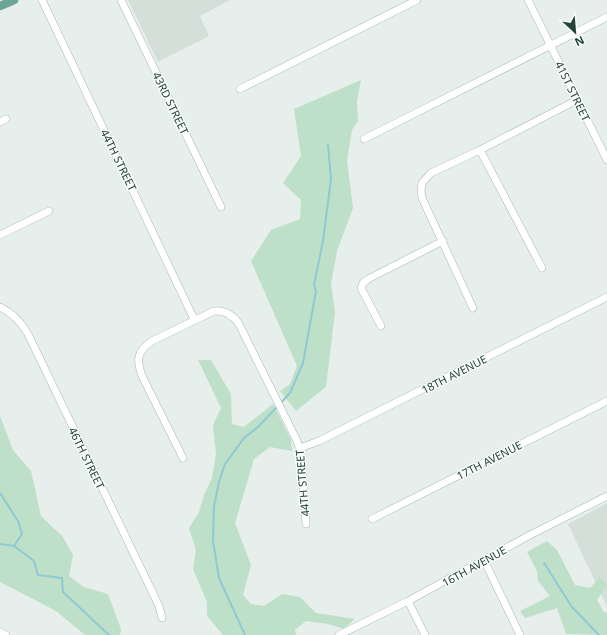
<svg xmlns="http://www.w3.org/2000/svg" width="607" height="635" font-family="'Noto Sans',sans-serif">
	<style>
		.built { fill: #d4dfda }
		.green { fill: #bfe0c8 }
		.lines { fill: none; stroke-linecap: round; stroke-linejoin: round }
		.stream { stroke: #8ec9d4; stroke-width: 2 }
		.minor-casing { stroke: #a8b8b2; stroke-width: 8 }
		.major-casing { stroke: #c2cac8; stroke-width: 9 }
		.minor { stroke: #fff; stroke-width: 7 }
		.major { stroke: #6aa596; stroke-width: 8 }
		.labels { text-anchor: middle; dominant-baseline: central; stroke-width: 3; stroke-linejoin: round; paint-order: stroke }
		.street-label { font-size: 11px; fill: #24423a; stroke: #f7fbf9 }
	</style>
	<rect width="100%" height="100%" fill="#e6efeb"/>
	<!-- built -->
	<path class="built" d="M 128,0 L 230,0 L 200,16 L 209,36 L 158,62 Z
		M 607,503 L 607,607 L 568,524 Z"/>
	<!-- green -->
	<path class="green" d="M 361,80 L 357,101 L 358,121 L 352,130 L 347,160 L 353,208 L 337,251 L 331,284 L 335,312 L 326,387 L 296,411 L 280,391 L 290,384 L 297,366 L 251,261 L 271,230 L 300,219 L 301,200 L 283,183 L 301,156 L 294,109 Z
		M 198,360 L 211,360 L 231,394 L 232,424 L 244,427 L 273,404 L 291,440 L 292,451 L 270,447 L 254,459 L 235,523 L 251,565 L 243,595 L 251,604 L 264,606 L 282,594 L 300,597 L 316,613 L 355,619 L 344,629 L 328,624 L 306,621 L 295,630 L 296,635 L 223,635 L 207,616 L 207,602 L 193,569 L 196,550 L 189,528 L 199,512 L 204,495 L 212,478 L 216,454 L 213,425 L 221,408 Z
		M 0,416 L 13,450 L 31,471 L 41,516 L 63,537 L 73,555 L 69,576 L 84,587 L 108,594 L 121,629 L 120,635 L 85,635 L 56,611 L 0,582 Z
		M 547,541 L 557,550 L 575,585 L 590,588 L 600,577 L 607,585 L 597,600 L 604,612 L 607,613 L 607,635 L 566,634 L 557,608 L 525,618 L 520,611 L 550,596 L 538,581 L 537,571 L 527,552 Z"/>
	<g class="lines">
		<!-- stream -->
		<path class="stream" d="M 0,493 L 18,521 L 22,534 L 14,546
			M 0,544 L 14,546 L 34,561 L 38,575 L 62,578 L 63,592 L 109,635
			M 544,563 L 572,607 L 599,635
			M 245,635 L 219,578 L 213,541 L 214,506 L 219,482 L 225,464 L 244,438 L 258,427 L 290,393 L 303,363 L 316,291 L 314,285 L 323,241 L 331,179 L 328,145"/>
		<defs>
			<path id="minor" d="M 42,0 L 194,319
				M 121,0 L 221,207
				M 528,0 L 607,160
				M 240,89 L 417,0
				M 0,122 L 6,119
				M 364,139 L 607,17
				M 480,150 L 542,268
				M 0,235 L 49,211
				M 0,307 C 13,313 21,322 28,334 L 159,606 L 162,618
				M 473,308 L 422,198 L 421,191 L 422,183 L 431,173 L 480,150 L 577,100
				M 381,326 L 361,288 L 363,283 L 368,279 L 443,241
				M 300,448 L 319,441 L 607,297
				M 183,458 L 143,378 C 136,361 136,352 152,341 L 214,311 C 225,310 233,315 239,324 L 297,441 L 301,453 L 306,524
				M 372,519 L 607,401
				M 484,560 L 520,635
				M 408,601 L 425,635
				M 0,632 L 6,635
				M 339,635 L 408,601 L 530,535 L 607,496"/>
			<path id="major" d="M 0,6 L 14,0"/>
		</defs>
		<!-- minor casing -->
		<use href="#minor" class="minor-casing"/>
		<!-- major casing -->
		<use href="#major" class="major-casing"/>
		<!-- minor -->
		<use href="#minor" class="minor"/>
		<!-- major -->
		<use href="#major" class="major"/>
	</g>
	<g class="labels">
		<!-- street labels -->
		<g class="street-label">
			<text transform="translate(573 91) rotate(64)">41ST STREET</text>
			<text transform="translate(171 103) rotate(64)">43RD STREET</text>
			<text transform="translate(119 160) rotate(64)">44TH STREET</text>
			<text transform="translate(454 374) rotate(-27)">18TH AVENUE</text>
			<text transform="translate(87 458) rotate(64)">46TH STREET</text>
			<text transform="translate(489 460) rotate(-27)">17TH AVENUE</text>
			<text transform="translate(302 483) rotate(-95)">44TH STREET</text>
			<text transform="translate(474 566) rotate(-29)">16TH AVENUE</text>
		</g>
	</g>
	<!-- north arrow -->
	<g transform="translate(575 32) rotate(154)" stroke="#f7fbf9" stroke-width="3" paint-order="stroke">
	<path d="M0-3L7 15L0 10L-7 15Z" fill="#24423a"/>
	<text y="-6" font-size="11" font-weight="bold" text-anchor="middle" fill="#24423a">N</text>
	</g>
</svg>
